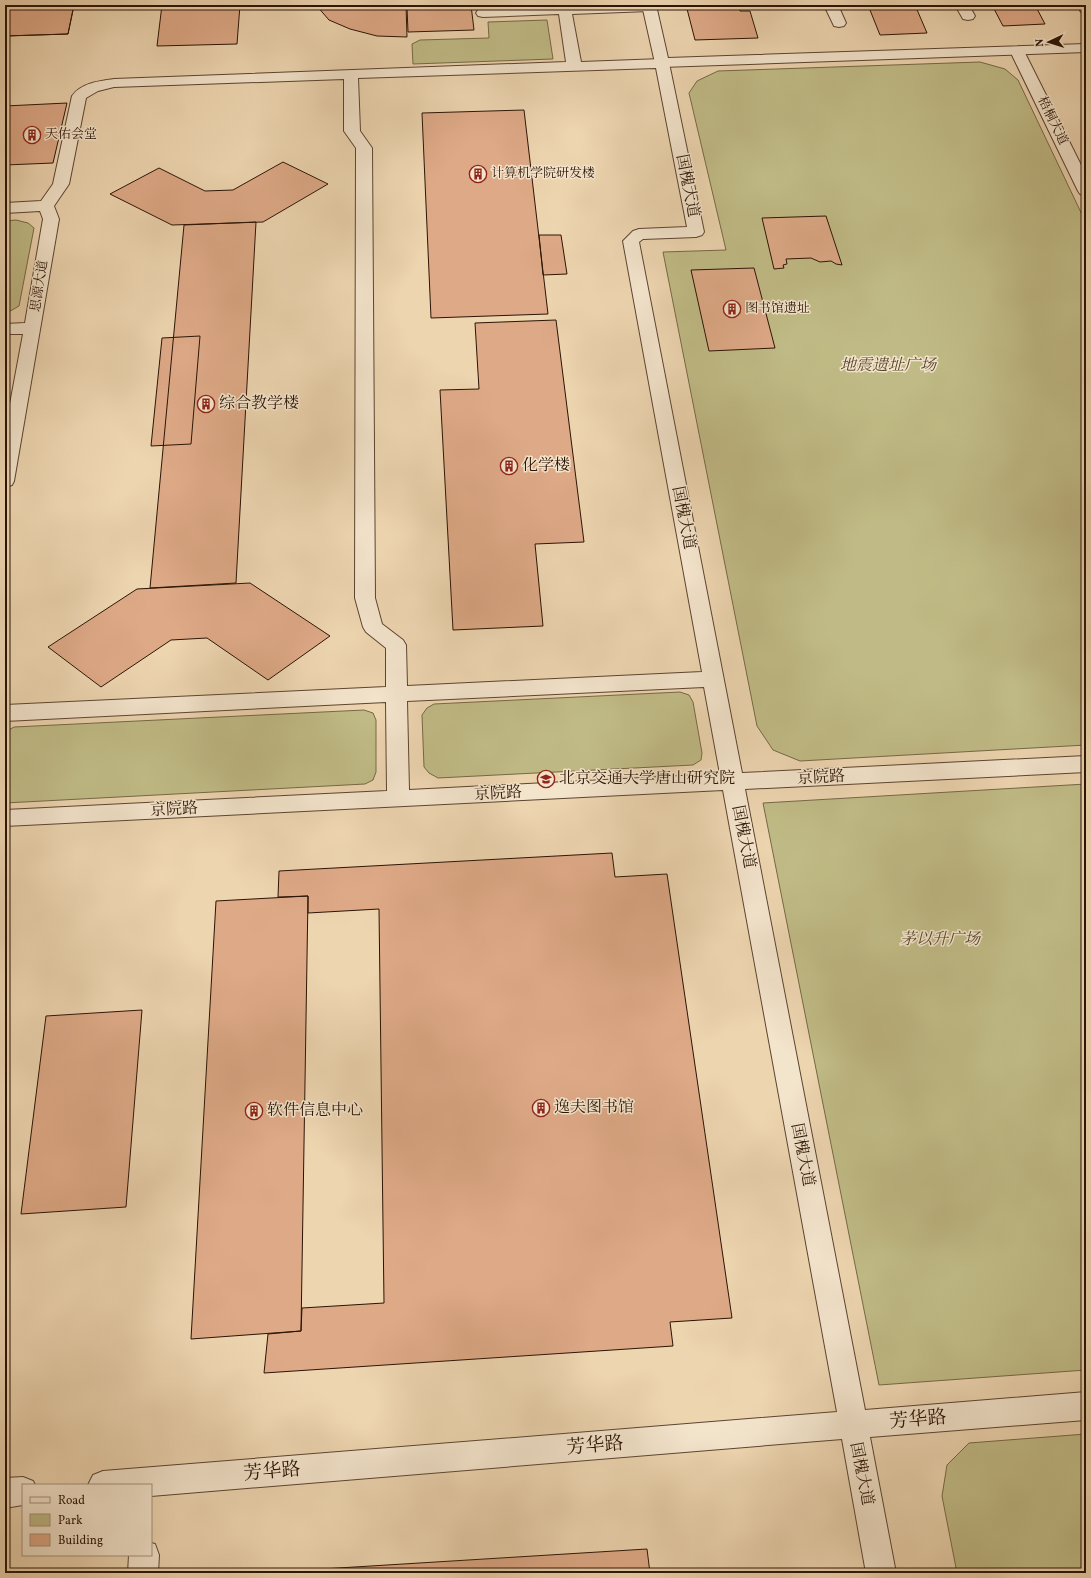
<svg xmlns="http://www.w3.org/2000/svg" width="1091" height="1578" font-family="Vollkorn,'Noto Serif SC',serif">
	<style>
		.green { fill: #c0bb86; stroke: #766846 }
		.building { fill: #dea987; stroke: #2b1405 }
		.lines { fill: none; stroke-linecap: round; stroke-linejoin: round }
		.service-casing { stroke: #5c4430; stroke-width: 2 }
		.minor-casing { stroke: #5c4430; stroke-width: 2 }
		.service { fill: #f3e4cc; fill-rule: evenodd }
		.minor { fill: #f3e4cc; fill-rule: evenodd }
		.labels { text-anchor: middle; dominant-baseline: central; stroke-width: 3; stroke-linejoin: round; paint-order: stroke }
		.far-street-label { font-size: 13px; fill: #2b1405; stroke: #f3e4cc }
		.far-poi-label { font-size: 13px; fill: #2b1405; stroke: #f3e4cc; text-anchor: start }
		.street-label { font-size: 16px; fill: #2b1405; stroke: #f3e4cc }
		.park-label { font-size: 16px; font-style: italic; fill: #58462c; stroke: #f3e4cc }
		.poi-label { font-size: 16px; fill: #2b1405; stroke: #f3e4cc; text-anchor: start }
		.near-street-label { font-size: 19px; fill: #2b1405; stroke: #f3e4cc }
	</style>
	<rect width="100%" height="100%" fill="#edd5b0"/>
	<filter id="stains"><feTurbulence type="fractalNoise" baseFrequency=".005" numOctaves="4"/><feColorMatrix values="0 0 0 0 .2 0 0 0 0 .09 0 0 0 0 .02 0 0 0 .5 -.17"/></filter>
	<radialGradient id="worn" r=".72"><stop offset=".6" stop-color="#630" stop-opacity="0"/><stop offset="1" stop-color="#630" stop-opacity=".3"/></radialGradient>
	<!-- green -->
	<path class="green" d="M 547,20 L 553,59 L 413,64 L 412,44 L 420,40 L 489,38 L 488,22 Z
		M 980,62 L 1005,69 L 1018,80 L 1086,223 L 1086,745 L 800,761 L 773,750 L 757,726 L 663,252 L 726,250 L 689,93 L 697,81 L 718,71 Z
		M 16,220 L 28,223 L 34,228 L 19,306 L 5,314 L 5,221 Z
		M 680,692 L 689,695 L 693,702 L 702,753 L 701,760 L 693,765 L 438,778 L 429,773 L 424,767 L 422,715 L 427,708 L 434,704 Z
		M 364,710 L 373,713 L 376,720 L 376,772 L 373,780 L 365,784 L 5,803 L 5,732 L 14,727 Z
		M 1086,784 L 1086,1370 L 879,1385 L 763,803 Z
		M 1086,1434 L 1086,1573 L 957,1573 L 942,1496 L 947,1465 L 969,1443 Z"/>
	<!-- building -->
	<path class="building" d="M 5,5 L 74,5 L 68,34 L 5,36 Z
		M 5,5 L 74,5 L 68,34 L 5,36 Z
		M 162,5 L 240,5 L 237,44 L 157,46 Z
		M 316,5 L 406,5 L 407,37 L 377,36 L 350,29 L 329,20 Z
		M 406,5 L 479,5 L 406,8 Z
		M 471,5 L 474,30 L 408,32 L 407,7 Z
		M 686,5 L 739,5 L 740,11 L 750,11 L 758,38 L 695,40 Z
		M 868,5 L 915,5 L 927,33 L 880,35 Z
		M 992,5 L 1035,5 L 1045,24 L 1003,26 Z
		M 67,103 L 53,163 L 5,165 L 5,106 Z
		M 524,110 L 548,314 L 431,318 L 422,113 Z
		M 283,162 L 328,184 L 263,222 L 172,225 L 110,194 L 159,168 L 205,191 L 233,190 Z
		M 826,216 L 842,265 L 836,264 L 831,261 L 820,262 L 811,258 L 786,259 L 787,264 L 783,265 L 784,268 L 774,269 L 762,218 Z
		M 256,222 L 236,583 L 150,588 L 184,225 Z
		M 539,235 L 561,235 L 567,274 L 543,275 Z
		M 754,268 L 775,348 L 709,351 L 691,270 Z
		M 556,320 L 584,542 L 535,544 L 543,626 L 453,630 L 440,390 L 479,389 L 475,323 Z
		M 200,336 L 191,444 L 151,446 L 162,338 Z
		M 250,583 L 330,636 L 268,680 L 207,638 L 171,640 L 101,687 L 48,647 L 137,589 Z
		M 612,853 L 615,877 L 667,874 L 732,1318 L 670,1322 L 673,1346 L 264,1373 L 268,1334 L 301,1331 L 302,1308 L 384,1303 L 379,909 L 308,913 L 308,896 L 278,897 L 279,871 Z
		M 308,896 L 301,1331 L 191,1339 L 216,901 Z
		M 142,1010 L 126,1207 L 21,1214 L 46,1016 Z
		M 647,1549 L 650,1573 L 322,1573 L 322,1569 Z"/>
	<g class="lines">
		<defs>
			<path id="service" d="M 557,5 L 655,5 L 656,7 L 654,10 L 649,11 L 572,14 L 581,62 L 662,59 L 667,60 L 669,63 L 704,232 L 702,235 L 696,237 L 643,239 L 639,242 L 742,773 L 1086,756 L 1086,772 L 745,789 L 865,1410 L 1086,1392 L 1086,1420 L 870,1437 L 896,1573 L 866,1573 L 842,1439 L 151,1496 L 151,1485 L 88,1485 L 93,1475 L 103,1471 L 837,1412 L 723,790 L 5,826 L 5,810 L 387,791 L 386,702 L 5,721 L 5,705 L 386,687 L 386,648 L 366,632 L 363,627 L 355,598 L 356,148 L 344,131 L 344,79 L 114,87 L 98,91 L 86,98 L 69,184 L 54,206 L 59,219 L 14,481 L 12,485 L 5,487 L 5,431 L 23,334 L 5,334 L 5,324 L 25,323 L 43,219 L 40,211 L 5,213 L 5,203 L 41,201 L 53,184 L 72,96 C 81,83 99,81 114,79 L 566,62 L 559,14 L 483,17 L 478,16 L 476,13 L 478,10 L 483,9 ZM 656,68 L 687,227 L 639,229 L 633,231 L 623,241 L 702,672 L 407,686 L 406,645 L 403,640 L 382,624 L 375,598 L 372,148 L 360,131 L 358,78 ZM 704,687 L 720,774 L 409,790 L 407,701 Z
				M 1017,47 L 1022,48 L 1024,51 L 1086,175 L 1086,196 L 1080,194 L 1078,191 L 1010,51 L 1012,48 Z
				M 23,1477 L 33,1481 L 35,1485 L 23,1485 L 23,1505 L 5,1508 L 5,1478 Z
				M 151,1543 L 155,1544 L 159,1555 L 158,1573 L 128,1573 L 129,1555 L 151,1555 Z"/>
			<path id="minor" d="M 642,5 L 656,5 L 668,58 L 1086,44 L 1086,52 L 662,67 L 657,66 L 655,63 Z
				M 824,5 L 838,5 L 846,23 L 844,26 L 839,27 L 834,26 Z
				M 955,5 L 969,5 L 975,16 L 973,19 L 968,20 L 963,19 Z
				M 1077,5 L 1086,5 L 1086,13 L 1081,12 Z"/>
		</defs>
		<!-- service casing -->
		<use href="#service" class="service-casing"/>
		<!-- minor casing -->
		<use href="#minor" class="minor-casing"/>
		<!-- service -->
		<use href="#service" class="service"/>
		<!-- minor -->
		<use href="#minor" class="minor"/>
	</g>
	<!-- icons -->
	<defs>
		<symbol id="building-ring" viewBox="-11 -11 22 22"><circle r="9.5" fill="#f3e4cc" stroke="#8f2418" stroke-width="1.5"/><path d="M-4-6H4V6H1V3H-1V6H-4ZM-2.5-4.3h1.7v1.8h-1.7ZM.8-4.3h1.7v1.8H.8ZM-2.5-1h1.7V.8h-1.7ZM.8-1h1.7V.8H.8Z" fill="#8f2418"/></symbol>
		<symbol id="university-ring" viewBox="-11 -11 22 22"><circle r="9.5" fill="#f3e4cc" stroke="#8f2418" stroke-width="1.5"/><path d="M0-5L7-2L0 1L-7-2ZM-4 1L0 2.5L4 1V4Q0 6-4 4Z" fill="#8f2418"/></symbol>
	</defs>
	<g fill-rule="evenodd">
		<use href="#building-ring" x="22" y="125" width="20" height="20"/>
		<use href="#building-ring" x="468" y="164" width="20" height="20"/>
		<use href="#building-ring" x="722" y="299" width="20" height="20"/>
		<use href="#building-ring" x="196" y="394" width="20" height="20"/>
		<use href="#building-ring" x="499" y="456" width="20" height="20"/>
		<use href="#university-ring" x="536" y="769" width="20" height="20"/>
		<use href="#building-ring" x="531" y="1098" width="20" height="20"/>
		<use href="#building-ring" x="244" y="1101" width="20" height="20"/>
	</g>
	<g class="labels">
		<!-- far-street labels -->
		<g class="far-street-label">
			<text transform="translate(1052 121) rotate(64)">梧桐大道</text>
			<text transform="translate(40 286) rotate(-81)">思源大道</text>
		</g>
		<!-- far-poi labels -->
		<g class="far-poi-label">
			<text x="45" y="135">天佑会堂</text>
			<text x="491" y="174">计算机学院研发楼</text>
			<text x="745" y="309">图书馆遗址</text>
		</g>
		<!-- street labels -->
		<g class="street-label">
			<text transform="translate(687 186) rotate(79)">国槐大道</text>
			<text transform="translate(683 518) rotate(79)">国槐大道</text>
			<text transform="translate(821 778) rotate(-3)">京院路</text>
			<text transform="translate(498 794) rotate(-3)">京院路</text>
			<text transform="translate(174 810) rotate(-3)">京院路</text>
			<text transform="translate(743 837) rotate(79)">国槐大道</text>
			<text transform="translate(802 1155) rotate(79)">国槐大道</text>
			<text transform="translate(861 1474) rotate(79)">国槐大道</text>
		</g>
		<!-- park labels -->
		<g class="park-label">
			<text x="888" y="366">地震遗址广场</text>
			<text x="940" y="940">茅以升广场</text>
		</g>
		<!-- poi labels -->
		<g class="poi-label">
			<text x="219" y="404">综合教学楼</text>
			<text x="522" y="466">化学楼</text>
			<text x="559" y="779">北京交通大学唐山研究院</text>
			<text x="554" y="1108">逸夫图书馆</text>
			<text x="267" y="1111">软件信息中心</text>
		</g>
		<!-- near-street labels -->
		<g class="near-street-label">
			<text transform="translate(918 1420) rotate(-5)">芳华路</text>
			<text transform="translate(595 1446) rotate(-5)">芳华路</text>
			<text transform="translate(272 1472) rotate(-5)">芳华路</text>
		</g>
	</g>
	<!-- margin -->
	<rect width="1091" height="1578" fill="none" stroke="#edd5b0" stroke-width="20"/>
	<rect x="6" y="6" width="1079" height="1566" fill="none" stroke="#2b1405" stroke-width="2"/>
	<rect x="10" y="10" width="1071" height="1558" fill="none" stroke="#2b1405"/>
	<!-- legend -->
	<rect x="22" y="1484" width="130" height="72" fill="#f3e4cc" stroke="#a3917c"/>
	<rect x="30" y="1497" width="20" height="6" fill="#f3e4cc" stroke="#a3917c"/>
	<text x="58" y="1504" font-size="12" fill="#2b1405">Road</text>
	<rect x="30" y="1514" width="20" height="12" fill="#c0bb86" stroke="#a3917c"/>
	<text x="58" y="1524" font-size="12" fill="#2b1405">Park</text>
	<rect x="30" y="1534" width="20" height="12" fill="#dea987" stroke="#a3917c"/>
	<text x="58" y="1544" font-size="12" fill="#2b1405">Building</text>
	<!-- north arrow -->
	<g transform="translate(1049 42) rotate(266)" stroke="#f3e4cc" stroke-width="3" paint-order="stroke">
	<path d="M0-3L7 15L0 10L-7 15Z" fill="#2b1405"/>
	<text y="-6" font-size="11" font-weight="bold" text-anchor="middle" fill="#2b1405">N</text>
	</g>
	<rect width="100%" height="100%" filter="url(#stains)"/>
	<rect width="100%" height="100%" fill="url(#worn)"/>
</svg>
